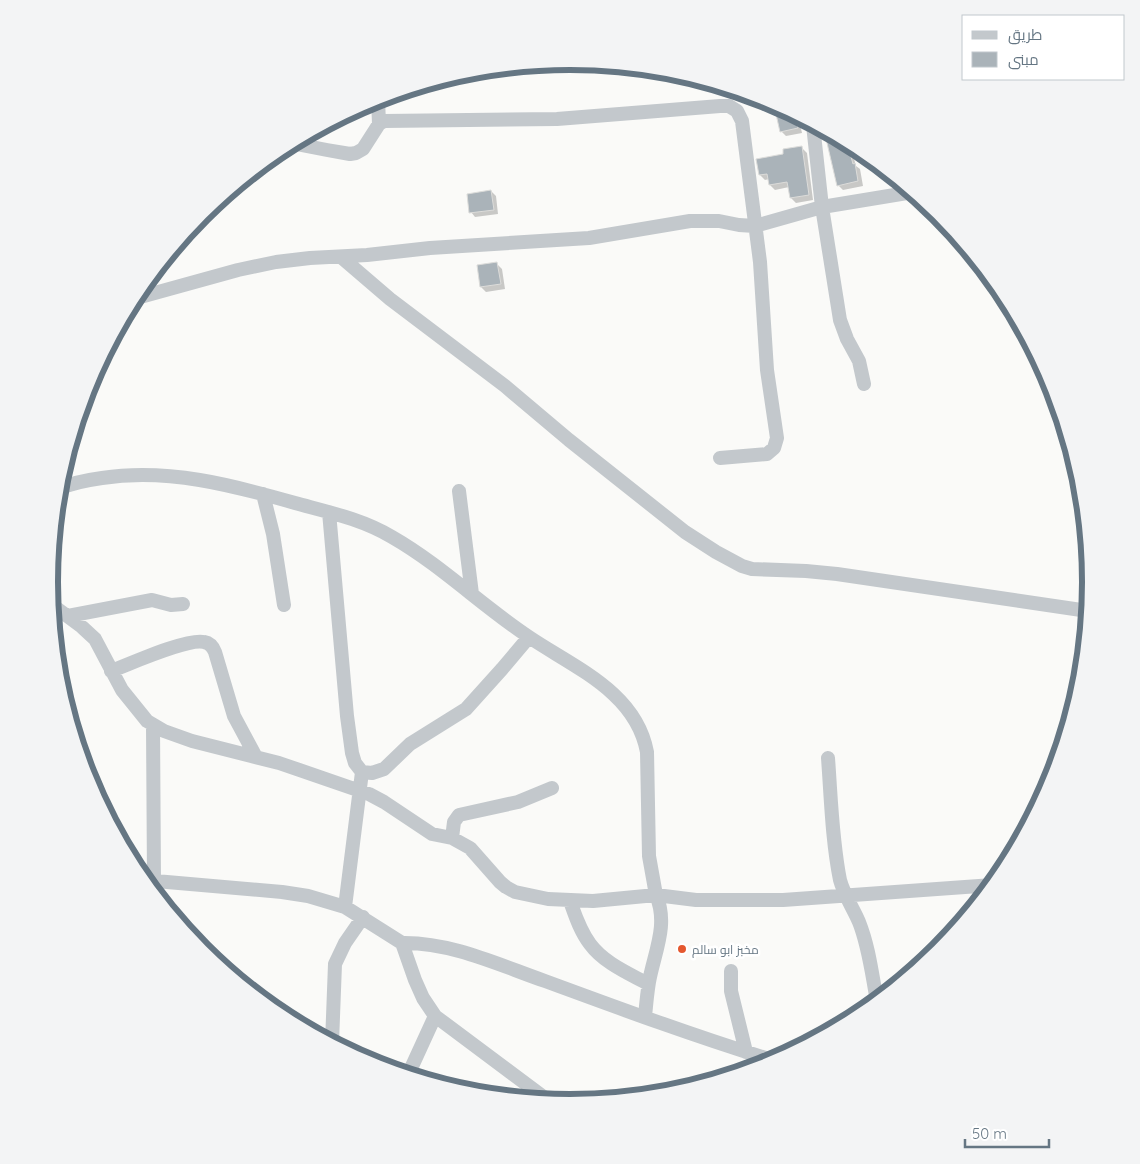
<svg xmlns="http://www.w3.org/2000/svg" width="1140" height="1164" font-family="Quicksand,Cairo,sans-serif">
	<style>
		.shadow { fill: #0003 }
		.building { fill: #aab3b9; stroke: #dcdcda }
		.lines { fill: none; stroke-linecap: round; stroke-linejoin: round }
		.minor { stroke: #c3c8cc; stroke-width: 14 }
		.poi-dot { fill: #e4572e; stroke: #fff; stroke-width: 2 }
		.labels { text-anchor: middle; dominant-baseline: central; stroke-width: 5; stroke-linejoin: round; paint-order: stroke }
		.poi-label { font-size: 12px; fill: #657683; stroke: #fff; text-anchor: start }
		.rim { fill: none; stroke: #657683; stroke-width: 6 }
	</style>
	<rect width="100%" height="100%" fill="#fafaf8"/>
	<!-- shadow -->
	<path class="shadow" d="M 791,112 L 798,116 L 802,133 L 786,136 L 781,131 L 778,115 Z
		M 826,132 L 828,132 L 850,144 L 856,166 L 860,169 L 863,186 L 843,190 L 838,185 Z
		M 802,148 L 807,153 L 813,200 L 796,203 L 791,198 L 789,187 L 775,190 L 770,185 L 769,179 L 765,180 L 760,175 L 785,155 Z
		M 877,163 L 889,173 L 883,174 L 878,169 Z
		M 259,167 L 258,174 L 251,173 Z
		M 491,191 L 496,196 L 498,214 L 475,217 L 471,212 Z
		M 497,264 L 502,269 L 505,289 L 486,292 L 481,287 Z"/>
	<!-- building -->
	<path class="building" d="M 789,111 L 795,114 L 798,128 L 780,132 L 776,114 Z
		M 824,130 L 847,142 L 853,164 L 855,163 L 858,181 L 837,186 Z
		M 802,146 L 809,195 L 790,198 L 787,182 L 769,185 L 767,174 L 759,175 L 756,159 L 783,154 L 783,149 Z
		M 491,190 L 494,210 L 469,213 L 467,194 Z
		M 497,262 L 501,284 L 480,287 L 477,265 Z"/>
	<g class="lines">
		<!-- minor -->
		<path class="minor" d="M 378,98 L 379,124
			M 813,125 L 822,207 L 840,320 L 847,339 L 859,361 L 864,384
			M 291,143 L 327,150 L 350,154 L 356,153 L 363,149 L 379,124 L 384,121 L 557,119 L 720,106 L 729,106 L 737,111 L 742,121 L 760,262 L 767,370 L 777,438 L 774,448 L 767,454 L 720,458
			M 341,257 L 390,299 L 505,386 L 569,440 L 685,532 L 716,552 L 742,566 L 752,569 L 806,571 L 837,574 L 1088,611
			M 133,299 L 238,270 L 276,262 L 310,258 L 367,255 L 430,248 L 589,238 L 690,221 L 719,221 L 739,225 L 755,226 L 822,207 L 913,192
			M 58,489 C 72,483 87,480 102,478 C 168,468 232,485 295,503 C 328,512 362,519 392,537 C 441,565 482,606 529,637 C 575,668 636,692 647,752 L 649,856 L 656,895 L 696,900 L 783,900 L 993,885
			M 459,491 L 472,594
			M 263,494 L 273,534 L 284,605
			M 329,512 L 347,716 L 352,753 L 355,763 L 362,772 L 345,907
			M 51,604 L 82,627 L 95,639 L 122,690 L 147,721 L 164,731 L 192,741 L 279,763 L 369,794 L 384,802 L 432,834 L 452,838 L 470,848 L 500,882 L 506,887 L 515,892 L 548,899 L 593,901 L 656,895 C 669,925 654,953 649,982 C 647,994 646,1006 645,1017
			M 68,616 L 152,600 L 171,605 L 183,604
			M 111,671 C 130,664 187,638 204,642 C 210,643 213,647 215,652 L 234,716 L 256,757
			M 153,725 L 154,881
			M 828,758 C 831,798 832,840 840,880 C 844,895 853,908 859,922 C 869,947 872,975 877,1001
			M 362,772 L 372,773 L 384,769 L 410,744 L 466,709 L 502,669 L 529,637
			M 1046,791 L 1053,776
			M 452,838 L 454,822 L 459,815 L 518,802 L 552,788
			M 144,880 L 282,892 L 308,896 L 345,907 L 402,943 L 415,980 L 423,998 L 435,1016 L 549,1101
			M 570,901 C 575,915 580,931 590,944 C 604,963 628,973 648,984
			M 402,943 C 451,942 499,965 545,981 C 621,1009 697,1037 775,1061
			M 731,971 L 731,991 L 746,1052
			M 332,1043 L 335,964 L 345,943 L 363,917
			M 408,1075 L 435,1016"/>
	</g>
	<!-- markers -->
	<circle class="poi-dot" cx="682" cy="949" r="5"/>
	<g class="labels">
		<!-- poi labels -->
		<g class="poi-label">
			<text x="692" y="949">مخبز ابو سالم</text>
		</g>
	</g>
	<!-- crop -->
	<path d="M0 0H1140V1164H0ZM58 582a512 512 0 1 1 1024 0a512 512 0 1 1-1024 0Z" fill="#f3f4f5" fill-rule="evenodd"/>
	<path class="rim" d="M58 582a512 512 0 1 1 1024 0a512 512 0 1 1-1024 0Z"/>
	<!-- legend -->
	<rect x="962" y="15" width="162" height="65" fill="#ffffff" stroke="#c1c8cd"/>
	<rect x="972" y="31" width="25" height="8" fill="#c3c8cc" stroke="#c1c8cd"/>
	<text x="1008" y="40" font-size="15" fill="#657683">طريق</text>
	<rect x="972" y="52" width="25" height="15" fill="#aab3b9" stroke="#c1c8cd"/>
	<text x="1008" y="65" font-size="15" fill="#657683">مبنى</text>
	<!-- scale -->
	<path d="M965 1139v8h84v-8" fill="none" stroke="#657683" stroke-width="2.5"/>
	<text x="972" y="1139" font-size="15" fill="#657683" stroke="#ffffff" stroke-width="4" paint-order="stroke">50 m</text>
</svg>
